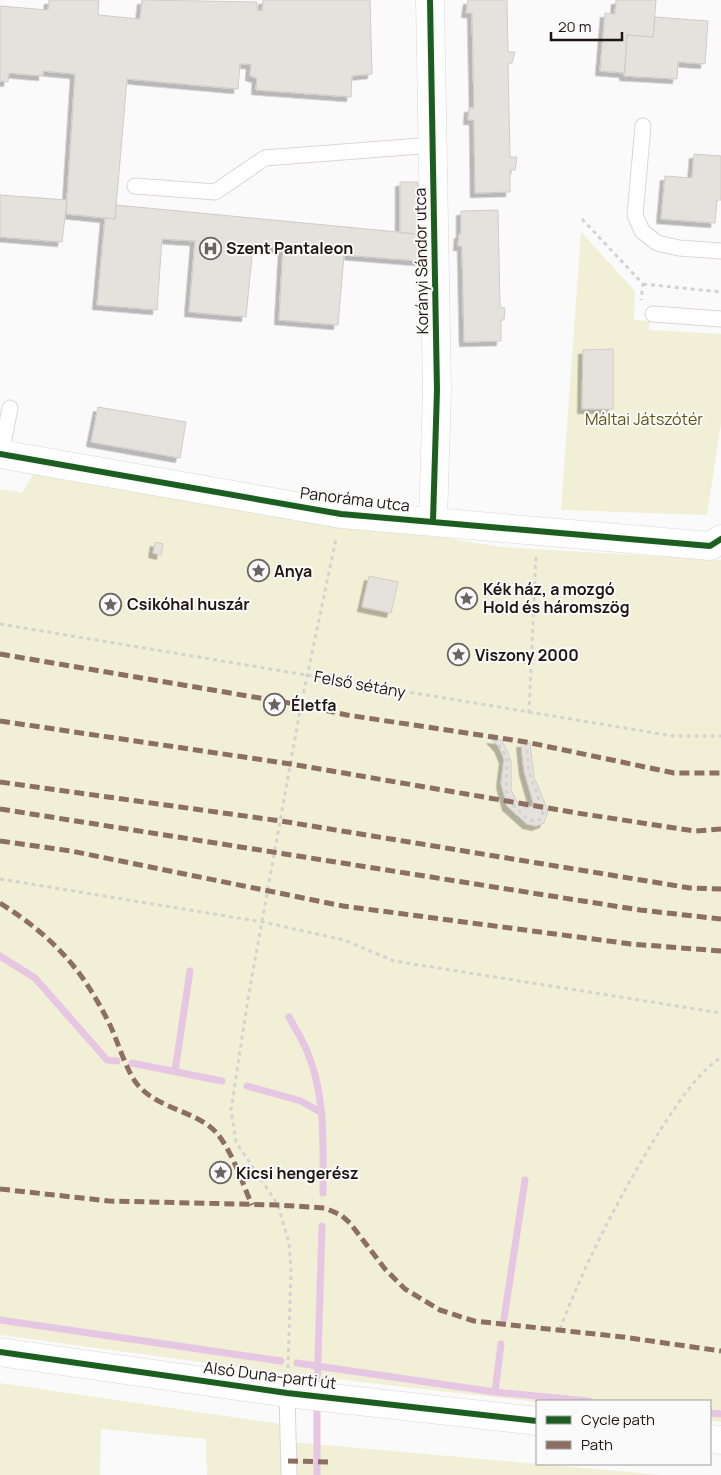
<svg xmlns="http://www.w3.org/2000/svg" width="721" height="1475" font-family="Manrope,sans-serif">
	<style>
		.green { fill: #f1efd5 }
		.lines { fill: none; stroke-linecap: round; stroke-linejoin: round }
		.stream { stroke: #e6c6e2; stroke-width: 7 }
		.building { fill: #e5e1dc; stroke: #d0ccc7; filter: url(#shadow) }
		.lane-casing { stroke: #dcd6d5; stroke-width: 17 }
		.street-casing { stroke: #dcd6d5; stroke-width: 29 }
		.path { stroke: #d4d3d3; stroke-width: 3; stroke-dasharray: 4 4; stroke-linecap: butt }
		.lane { stroke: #fefefe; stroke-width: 15 }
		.street { stroke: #fefefe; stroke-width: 28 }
		.quiet { stroke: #8d6e63; stroke-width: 5; stroke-dasharray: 10 5; stroke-linecap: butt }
		.cycleway-casing { stroke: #fafafa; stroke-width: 9 }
		.cycleway { stroke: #1b5e20; stroke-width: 6 }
		.labels { text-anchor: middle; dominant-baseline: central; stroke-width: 4; stroke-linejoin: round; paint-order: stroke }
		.poi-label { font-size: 16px; font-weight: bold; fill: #1f1410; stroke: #fafafa; text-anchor: start }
		.street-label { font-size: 16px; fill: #1f1410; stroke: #fafafa }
		.park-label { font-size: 16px; fill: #5b5511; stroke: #fafafa }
	</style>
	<defs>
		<filter id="shadow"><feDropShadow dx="-4.5" dy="4.5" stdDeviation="0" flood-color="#0004"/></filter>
	</defs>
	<rect width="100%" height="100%" fill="#fafafa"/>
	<!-- green -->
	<path class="green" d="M 581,232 L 635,291 L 634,320 L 650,321 L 649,330 L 721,334 L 721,423 L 707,515 L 561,510 Z
		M 36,470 L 501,547 L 721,560 L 721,1422 L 710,1421 L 710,1401 L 537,1402 L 275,1372 L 0,1335 L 0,489 L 22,493 Z
		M 0,1383 L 280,1424 L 280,1441 L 663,1475 L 207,1475 L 206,1439 L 101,1429 L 100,1475 L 0,1475 Z"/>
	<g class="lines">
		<!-- stream -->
		<path class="stream" d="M 0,956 L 35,978 L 107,1060 L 117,1061
			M 289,1017 C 295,1028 302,1039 307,1051 C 326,1096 323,1145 323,1193
			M 132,1063 L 222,1081
			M 175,1071 L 190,971
			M 247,1086 L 301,1101 L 322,1113
			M 504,1319 L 525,1180
			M 0,1320 L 281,1361
			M 297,1363 L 495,1392 L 589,1401
			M 317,1392 L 322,1226
			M 495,1392 L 501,1344
			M 710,1413 L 721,1414
			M 317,1475 L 317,1403"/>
	</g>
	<!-- building -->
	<path class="building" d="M 49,0 L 99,0 L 98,15 L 140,19 L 142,0 L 257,2 L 256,10 L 262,11 L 263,0 L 370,0 L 372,74 L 352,76 L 351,97 L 256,90 L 257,78 L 250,76 L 251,64 L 240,64 L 238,89 L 127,79 L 115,219 L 66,214 L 75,74 L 43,71 L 43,76 L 9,73 L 8,82 L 0,81 L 0,6 L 48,10 Z
		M 468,0 L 507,0 L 508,52 L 515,52 L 512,63 L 508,63 L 510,157 L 517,157 L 515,170 L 510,170 L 510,192 L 475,193 L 474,120 L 468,120 L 469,108 L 474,108 L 472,13 L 466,13 Z
		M 616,0 L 656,0 L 653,37 L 627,35 L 625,73 L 600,71 L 605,13 L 615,14 Z
		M 655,17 L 708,21 L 705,64 L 678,62 L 677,79 L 624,76 L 627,35 L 653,37 Z
		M 694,154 L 721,156 L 721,200 L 717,200 L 715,223 L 661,219 L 665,176 L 692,178 Z
		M 400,182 L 418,182 L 419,234 L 400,233 Z
		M 0,195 L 67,200 L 62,242 L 0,237 Z
		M 116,205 L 419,234 L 420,261 L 344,255 L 338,325 L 279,320 L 283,248 L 253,246 L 246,317 L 189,312 L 195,241 L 162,239 L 157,310 L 97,305 L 105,218 L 115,219 Z
		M 498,210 L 500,307 L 505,308 L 504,320 L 501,320 L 501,341 L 464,342 L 462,246 L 458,246 L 459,234 L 461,234 L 461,211 Z
		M 613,349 L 613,409 L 582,409 L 583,350 Z
		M 98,407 L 186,422 L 180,458 L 91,442 Z
		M 155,542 L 163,544 L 161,555 L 153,553 Z
		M 369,576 L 398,582 L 391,613 L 362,607 Z
		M 491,739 L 501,740 L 507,750 L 511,762 L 511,790 L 517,802 L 526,808 L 533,806 L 533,802 L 524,771 L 521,743 L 530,743 L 534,777 L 548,811 L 544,823 L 536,826 L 527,824 L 507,806 L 501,783 L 504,759 L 499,747 Z"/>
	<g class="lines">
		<defs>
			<path id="lane" d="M 643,126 L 635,215 L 642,231 L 657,243 L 679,248 L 721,251
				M 135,186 L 215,192 L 265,158 L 433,145
				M 653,314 L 721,319
				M 1,454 L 10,408
				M 287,1393 L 289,1475"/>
			<path id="street" d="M 430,0 L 437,390 L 433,521
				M 0,454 L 341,514 L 710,546 L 721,539
				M 0,1352 L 287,1393 L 537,1421
				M 710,1439 L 721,1440"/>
		</defs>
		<!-- lane casing -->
		<use href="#lane" class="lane-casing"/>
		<!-- street casing -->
		<use href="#street" class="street-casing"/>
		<!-- path -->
		<path class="path" d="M 582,219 L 643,284 L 641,300
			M 643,284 L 721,292
			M 0,624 L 673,736 L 721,736
			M 529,713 L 536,556
			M 494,738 L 507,757 L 506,790 L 512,804 L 527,819 L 537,822 L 542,817 L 543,811 L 529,772 L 526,742
			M 0,879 L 263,922 L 344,940 L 394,961 L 721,1013
			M 560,1329 C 585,1263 617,1201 654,1140 C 673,1111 692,1078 721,1057
			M 288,1368 L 291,1270 L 289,1243 L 278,1205 L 236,1142 L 231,1110 L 248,999 L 301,705 L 336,539"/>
		<!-- lane -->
		<use href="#lane" class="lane"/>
		<!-- street -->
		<use href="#street" class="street"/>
		<!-- quiet -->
		<path class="quiet" d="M 0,654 L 301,705 L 347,715 L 526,742 L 674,773 L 721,773
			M 0,721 L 291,764 L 577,813 L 695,831 L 721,829
			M 0,782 L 281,821 L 690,888 L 721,889
			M 0,809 L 640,910 L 721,919
			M 0,841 L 71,851 L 343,906 L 631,944 L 721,951
			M 0,903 C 53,937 82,968 110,1025 C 118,1042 126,1070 137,1084 C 156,1107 186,1109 209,1126 C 229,1140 242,1183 252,1205
			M 0,1189 L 109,1201 L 278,1205 L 325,1208 L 341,1215 L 350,1223 L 385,1269 L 405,1289 L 440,1310 L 474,1321 L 623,1337 L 721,1351
			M 288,1461 L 333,1462"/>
		<defs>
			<path id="cycleway" d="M 430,0 L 437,390 L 433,521
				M 0,454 L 341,514 L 710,546 L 721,539
				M 0,1352 L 287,1393 L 537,1421"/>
		</defs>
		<!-- cycleway casing -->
		<use href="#cycleway" class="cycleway-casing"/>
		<!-- cycleway -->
		<use href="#cycleway" class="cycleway"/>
	</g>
	<!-- icons -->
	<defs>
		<symbol id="hospital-ring" viewBox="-11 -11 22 22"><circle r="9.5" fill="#fafafa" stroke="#6c6462" stroke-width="1.5"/><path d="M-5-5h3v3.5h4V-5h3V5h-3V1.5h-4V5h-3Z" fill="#6c6462"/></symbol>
		<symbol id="sight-ring" viewBox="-11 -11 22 22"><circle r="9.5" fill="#fafafa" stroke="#6c6462" stroke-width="1.5"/><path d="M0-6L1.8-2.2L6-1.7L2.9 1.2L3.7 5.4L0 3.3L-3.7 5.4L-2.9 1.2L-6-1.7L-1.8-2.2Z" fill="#6c6462"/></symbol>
	</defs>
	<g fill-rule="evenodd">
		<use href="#hospital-ring" x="198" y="236" width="25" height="25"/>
		<use href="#sight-ring" x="246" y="558" width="25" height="25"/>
		<use href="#sight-ring" x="454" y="586" width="25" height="25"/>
		<use href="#sight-ring" x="98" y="592" width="25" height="25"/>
		<use href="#sight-ring" x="446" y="642" width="25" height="25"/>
		<use href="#sight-ring" x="262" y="692" width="25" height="25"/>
		<use href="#sight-ring" x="208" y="1160" width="25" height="25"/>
	</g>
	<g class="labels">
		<!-- poi labels -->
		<g class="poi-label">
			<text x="226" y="248">Szent Pantaleon</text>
			<text x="274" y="571">Anya</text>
			<text x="483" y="589">Kék ház, a mozgó<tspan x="483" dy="18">Hold és háromszög</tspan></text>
			<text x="127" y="604">Csikóhal huszár</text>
			<text x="475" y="655">Viszony 2000</text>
			<text x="291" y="705">Életfa</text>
			<text x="236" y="1173">Kicsi hengerész</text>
		</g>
		<!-- street labels -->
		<g class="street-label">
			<text transform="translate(421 261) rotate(-91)">Korányi Sándor utca</text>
			<text transform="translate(355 499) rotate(7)">Panoráma utca</text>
			<text transform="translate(360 684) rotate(10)">Felső sétány</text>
			<text transform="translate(270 1375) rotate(7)">Alsó Duna-parti út</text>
		</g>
		<!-- park labels -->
		<g class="park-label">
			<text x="644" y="419">Máltai Játszótér</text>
		</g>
	</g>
	<!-- legend -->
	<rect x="536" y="1400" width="175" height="65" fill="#fafafa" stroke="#a29e9c"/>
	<rect x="546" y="1416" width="25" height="8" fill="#1b5e20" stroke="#a29e9c"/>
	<text x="581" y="1425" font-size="15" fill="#1f1410">Cycle path</text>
	<rect x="546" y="1441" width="25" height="8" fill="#8d6e63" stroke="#a29e9c"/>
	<text x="581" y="1450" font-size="15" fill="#1f1410">Path</text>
	<!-- scale -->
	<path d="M551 32v8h71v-8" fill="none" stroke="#1f1410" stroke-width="2.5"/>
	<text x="558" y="32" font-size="15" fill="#1f1410" stroke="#fafafa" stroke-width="4" paint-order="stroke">20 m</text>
</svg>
